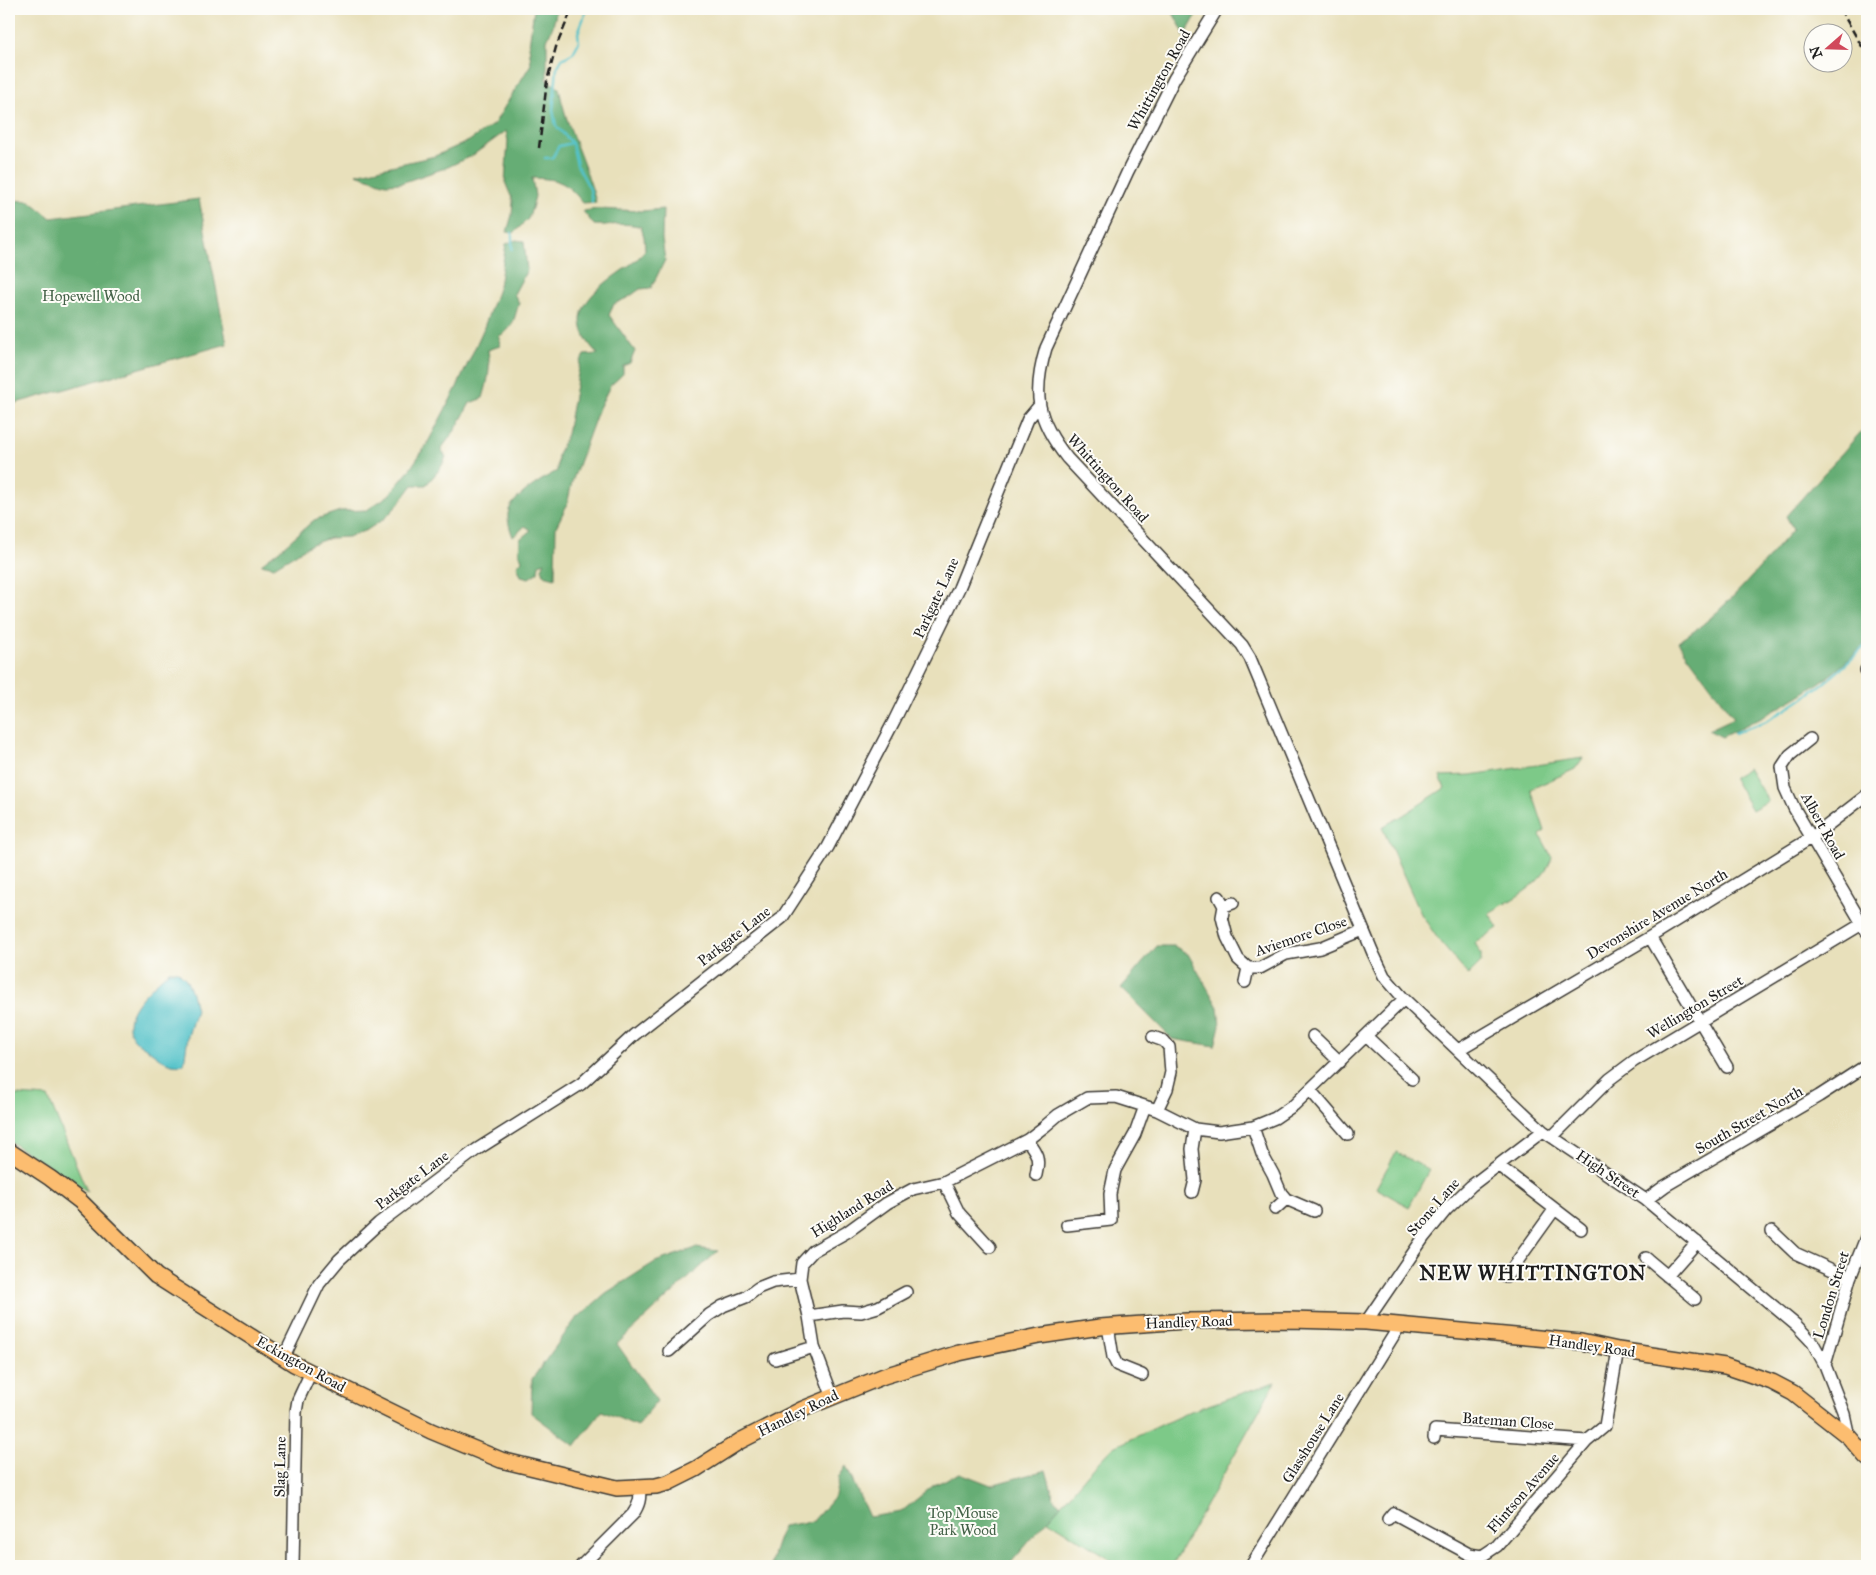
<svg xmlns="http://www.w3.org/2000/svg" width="1876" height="1575" font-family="'IM FELL Great Primer',serif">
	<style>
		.green { fill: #7dc988; stroke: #4c7252 }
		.forest { fill: #66ad74; stroke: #416448 }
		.water { fill: #54c2c9; stroke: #386f72 }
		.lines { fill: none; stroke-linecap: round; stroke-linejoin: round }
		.stream { stroke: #54c2c9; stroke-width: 2.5 }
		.minor-casing { stroke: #3b3934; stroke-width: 14 }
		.major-casing { stroke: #3b3934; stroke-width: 18 }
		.minor { stroke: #fff; stroke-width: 11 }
		.major { stroke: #fcbd6f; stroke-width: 15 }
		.rail { stroke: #1c1c1c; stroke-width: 2.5; stroke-dasharray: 8 4; stroke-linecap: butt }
		.labels { text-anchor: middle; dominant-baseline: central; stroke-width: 4; stroke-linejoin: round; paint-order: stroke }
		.street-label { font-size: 15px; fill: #1c1c1c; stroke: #fdfcf7 }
		.park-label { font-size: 15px; fill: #436147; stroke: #fdfcf7 }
		.district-label { font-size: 20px; font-weight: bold; letter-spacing: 1px; fill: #1c1c1c; stroke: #fdfcf7 }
	</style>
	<rect width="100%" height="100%" fill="#fdfcf7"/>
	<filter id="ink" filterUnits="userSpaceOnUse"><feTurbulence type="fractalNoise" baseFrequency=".02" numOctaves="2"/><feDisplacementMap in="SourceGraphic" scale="10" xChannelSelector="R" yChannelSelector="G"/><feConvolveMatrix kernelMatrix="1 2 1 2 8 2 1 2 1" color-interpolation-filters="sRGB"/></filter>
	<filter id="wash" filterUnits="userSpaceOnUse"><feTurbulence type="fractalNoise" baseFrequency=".0096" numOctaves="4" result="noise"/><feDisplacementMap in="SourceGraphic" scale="20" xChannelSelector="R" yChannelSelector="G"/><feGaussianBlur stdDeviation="1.12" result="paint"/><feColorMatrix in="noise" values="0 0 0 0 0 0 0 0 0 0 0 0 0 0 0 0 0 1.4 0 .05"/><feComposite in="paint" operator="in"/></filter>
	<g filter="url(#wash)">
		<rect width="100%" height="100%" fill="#e8e0bb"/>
		<!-- green -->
		<path class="green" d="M 1583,758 L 1575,769 L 1531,789 L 1545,831 L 1540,835 L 1552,857 C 1544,885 1512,899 1489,913 L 1498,928 L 1475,943 L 1481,954 L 1481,962 L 1468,975 L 1440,942 L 1421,914 L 1382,827 L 1402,816 L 1445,788 L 1440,776 L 1471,775 Z
			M 1748,768 L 1768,801 L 1752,810 L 1733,777 Z
			M 17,1095 L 48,1097 L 87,1191 L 9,1141 L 9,1099 Z
			M 1396,1152 L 1429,1170 L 1409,1207 L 1376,1188 Z
			M 1275,1382 L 1172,1566 L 1121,1566 L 1048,1520 L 1089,1472 L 1112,1448 L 1191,1411 Z"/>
		<!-- forest -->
		<path class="forest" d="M 534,9 L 557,9 L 553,26 L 547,40 L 547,80 L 559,88 C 566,128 586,163 596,202 L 583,203 C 566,182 560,179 532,178 L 535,196 L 532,208 L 528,219 L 514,233 L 507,232 L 512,215 L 513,201 L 505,182 L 508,141 L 506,131 L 473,155 L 448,167 L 401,183 L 386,184 L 356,174 L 435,156 L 469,141 L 494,124 L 531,64 L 529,45 Z
			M 1177,9 L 1200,9 L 1184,37 L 1183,31 L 1173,13 Z
			M 199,199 L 227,344 L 9,405 L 9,200 L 30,201 L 51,218 Z
			M 598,209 L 642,211 L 663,209 L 662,239 L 665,260 L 651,288 L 640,289 L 629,297 L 614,304 L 609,315 L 635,351 L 630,363 L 623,366 L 623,374 L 610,386 L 599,408 L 572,482 L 567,505 L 556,527 L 555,578 L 544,575 L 542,568 L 545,562 L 539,564 L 538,572 L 529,578 L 521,576 L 517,566 L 522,560 L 519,552 L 520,539 L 531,530 L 525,526 L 513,537 C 510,529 506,517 509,510 C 514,496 544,478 557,471 L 558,455 L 567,434 L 580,363 L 584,355 L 598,354 C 590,346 585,339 582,328 C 574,298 615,277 635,261 C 639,258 642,253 645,250 L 644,237 L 641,227 C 629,222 608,226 594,225 L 583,211 Z
			M 516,240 L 524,241 L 527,270 L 514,294 L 519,303 C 514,318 514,329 499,336 L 500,346 L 488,350 C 491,368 488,381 483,398 L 470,403 L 456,429 L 441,449 L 446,457 L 440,469 L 426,485 L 413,485 L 397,506 L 384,519 L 367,530 L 348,537 L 330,538 L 312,544 L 274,567 L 261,564 L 282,548 L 314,520 L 340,511 L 367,510 L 389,495 L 408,472 L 427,444 L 458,385 L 483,330 L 499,286 L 506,244 Z
			M 1867,425 L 1867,641 C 1828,685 1774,711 1722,737 L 1708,730 L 1734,718 L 1678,642 C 1722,615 1759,568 1793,529 L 1786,516 Z
			M 1157,946 L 1174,946 L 1188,954 L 1218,1007 L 1220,1025 L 1215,1046 L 1172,1039 L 1121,988 Z
			M 696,1248 L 718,1251 L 617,1344 L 657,1401 L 637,1426 L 602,1411 L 575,1446 L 531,1413 L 532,1379 L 575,1320 L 606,1293 L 655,1262 Z
			M 846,1466 L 869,1517 L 901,1512 L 934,1485 L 960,1473 L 991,1485 L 1046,1470 L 1054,1499 L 1061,1505 L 1008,1566 L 771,1566 L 774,1552 L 783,1526 L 813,1521 L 835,1496 L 839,1477 Z"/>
		<!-- water -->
		<path class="water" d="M 169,971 L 178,971 L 186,979 L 192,993 L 196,1010 L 188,1036 L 184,1064 C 169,1067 161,1059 150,1051 C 145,1047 138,1044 134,1039 C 115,1015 154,986 169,971 Z"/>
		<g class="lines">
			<!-- stream -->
			<path class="stream" d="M 587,9 L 578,33 L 579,42 L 573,53 L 562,59 L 557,68 L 553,110 L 556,126 L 572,143 L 577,165 L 590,189 L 592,202
				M 545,158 L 552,158 L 559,146 L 572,143
				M 512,233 L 512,249
				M 1734,733 C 1746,728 1759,725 1770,719 C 1805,699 1839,673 1867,644"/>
		</g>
	</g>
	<g filter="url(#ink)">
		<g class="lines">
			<defs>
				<path id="minor" d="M 1217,9 L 1174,79 L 1128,171 L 1046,348 C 1032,394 1037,420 1067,458 L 1242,645 L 1250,658 L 1373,953 L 1384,976 L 1404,999 L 1543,1131 L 1646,1200 L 1796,1325 L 1813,1343 L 1825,1365 L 1844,1414 L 1849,1437
					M 1866,670 L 1867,671
					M 1810,739 L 1790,755 L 1782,767 L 1785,788 L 1794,808 L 1867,932
					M 1219,897 L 1224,906 L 1233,903
					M 1224,906 L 1222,917 L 1227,937 L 1238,959 L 1248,968 L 1260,968 L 1286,954 L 1320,948 L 1363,930
					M 1650,937 L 1727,1067
					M 1245,982 L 1248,968
					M 1313,1036 L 1340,1062
					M 1366,1036 L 1412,1079
					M 1153,1037 L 1164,1041 L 1169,1047 L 1171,1072 L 1167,1089 L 1157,1110
					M 1458,1050 L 1650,937 L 1811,838 L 1867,795
					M 1310,1090 L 1348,1134
					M 1253,1127 L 1262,1154 L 1273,1174 L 1281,1193 L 1286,1199 L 1314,1211
					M 1552,1137 L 1610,1079 L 1634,1061 L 1867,921
					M 1027,1140 C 1037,1153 1040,1158 1036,1175
					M 1499,1166 L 1581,1229
					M 944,1182 L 959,1213 L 990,1247
					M 1192,1192 L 1195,1180 L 1192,1149 L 1195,1129
					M 1646,1200 L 1665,1186 L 1819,1096 L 1867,1065
					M 1275,1209 L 1286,1199
					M 1067,1225 L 1111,1220 L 1110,1194 L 1115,1170 L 1135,1134 L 1145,1106
					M 1772,1231 L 1795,1253 L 1850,1278
					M 1646,1258 L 1695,1299
					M 1667,1276 L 1697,1242
					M 1506,1277 L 1554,1210
					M 809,1316 L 843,1311 L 861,1312 L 878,1307 L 906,1292
					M 1366,1322 L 1424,1237 L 1446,1210 L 1471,1186 L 1543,1131
					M 1108,1326 L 1113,1357 L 1117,1365 L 1142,1375
					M 669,1351 L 709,1315 L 723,1306 L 746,1297 L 758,1288 L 773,1282 L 800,1279
					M 284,1357 L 319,1284 L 339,1260 L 379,1223 L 476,1150 L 581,1084 L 634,1035 L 782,918 L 828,847 L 894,721 L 959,588 L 1028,419 L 1039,406
					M 775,1359 L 814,1347
					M 1825,1365 L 1850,1278 L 1867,1235
					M 832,1395 L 814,1347 L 809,1316 L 800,1279 L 802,1263 L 813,1251 L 847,1232 L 887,1203 L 913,1189 L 944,1182 L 1027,1140 L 1044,1127 L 1058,1115 L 1087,1098 L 1116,1097 L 1157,1110 L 1195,1129 L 1219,1132 L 1253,1127 L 1275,1118 L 1294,1105 L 1404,999
					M 1434,1438 L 1435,1430 L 1587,1441
					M 1388,1519 L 1393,1513 L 1469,1554 L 1482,1556 L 1497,1546 L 1587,1441 L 1605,1426 L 1618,1350
					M 293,1566 L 296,1412 L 298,1400 L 311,1372
					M 581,1566 L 633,1514 C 639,1505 641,1498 639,1488
					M 1251,1566 L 1400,1325"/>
				<path id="major" d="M 9,1151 L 50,1178 L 80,1201 L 156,1276 L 294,1364 L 431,1431 L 501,1460 L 617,1488 L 656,1486 L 668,1483 L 696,1469 L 740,1441 L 803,1409 L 884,1376 L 959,1353 L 1039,1336 L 1100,1327 L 1186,1321 L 1289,1320 L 1366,1322 L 1581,1342 L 1618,1350 L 1725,1366 L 1772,1382 L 1793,1393 L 1849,1437 L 1867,1458"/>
			</defs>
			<!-- minor casing -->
			<use href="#minor" class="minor-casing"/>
			<!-- major casing -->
			<use href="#major" class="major-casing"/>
			<!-- minor -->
			<use href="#minor" class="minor"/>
			<!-- major -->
			<use href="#major" class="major"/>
			<!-- rail -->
			<path class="rail" d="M 1840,9 L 1867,55
				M 539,148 L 547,81 L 556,47 L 572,9"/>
		</g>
	</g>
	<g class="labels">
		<!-- street labels -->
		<g class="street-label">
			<text transform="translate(1159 80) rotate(-61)">Whittington Road</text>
			<text transform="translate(1108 478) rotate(48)">Whittington Road</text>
			<text transform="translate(936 598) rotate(-65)">Parkgate Lane</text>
			<text transform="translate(1823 826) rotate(61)">Albert Road</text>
			<text transform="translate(1657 914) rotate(-31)">Devonshire Avenue North</text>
			<text transform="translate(734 936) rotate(-38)">Parkgate Lane</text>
			<text transform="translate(1301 936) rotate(-19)">Aviemore Close</text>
			<text transform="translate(1695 1007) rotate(-31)">Wellington Street</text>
			<text transform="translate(1749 1120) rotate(-30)">South Street North</text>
			<text transform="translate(1608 1174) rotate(34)">High Street</text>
			<text transform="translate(412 1180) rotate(-37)">Parkgate Lane</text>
			<text transform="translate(1433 1207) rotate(-49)">Stone Lane</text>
			<text transform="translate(852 1209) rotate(-32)">Highland Road</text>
			<text transform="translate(1831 1295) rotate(-73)">London Street</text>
			<text transform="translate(1189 1322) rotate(-2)">Handley Road</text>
			<text transform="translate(1592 1346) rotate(8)">Handley Road</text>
			<text transform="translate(301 1364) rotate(29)">Eckington Road</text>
			<text transform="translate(798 1413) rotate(-26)">Handley Road</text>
			<text transform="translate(1508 1421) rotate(4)">Bateman Close</text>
			<text transform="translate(1313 1438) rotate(-58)">Glasshouse Lane</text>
			<text transform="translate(280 1467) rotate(-89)">Slag Lane</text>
			<text transform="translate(1523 1493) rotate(-49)">Flintson Avenue</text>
		</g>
		<!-- park labels -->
		<g class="park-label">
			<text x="91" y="296">Hopewell Wood</text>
			<text x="963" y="1513">Top Mouse<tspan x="963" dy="17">Park Wood</tspan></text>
		</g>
		<!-- district labels -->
		<g class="district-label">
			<text x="1533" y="1273">NEW WHITTINGTON</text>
		</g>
	</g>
	<!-- margin -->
	<rect width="1876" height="1575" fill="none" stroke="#fdfcf7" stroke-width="30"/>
	<!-- north arrow -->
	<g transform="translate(1828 48) rotate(250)"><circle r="24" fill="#fdfcf7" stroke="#a3a29f"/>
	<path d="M0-4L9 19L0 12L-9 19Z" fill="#d1495b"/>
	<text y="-8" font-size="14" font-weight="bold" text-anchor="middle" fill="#1c1c1c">N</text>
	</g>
</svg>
